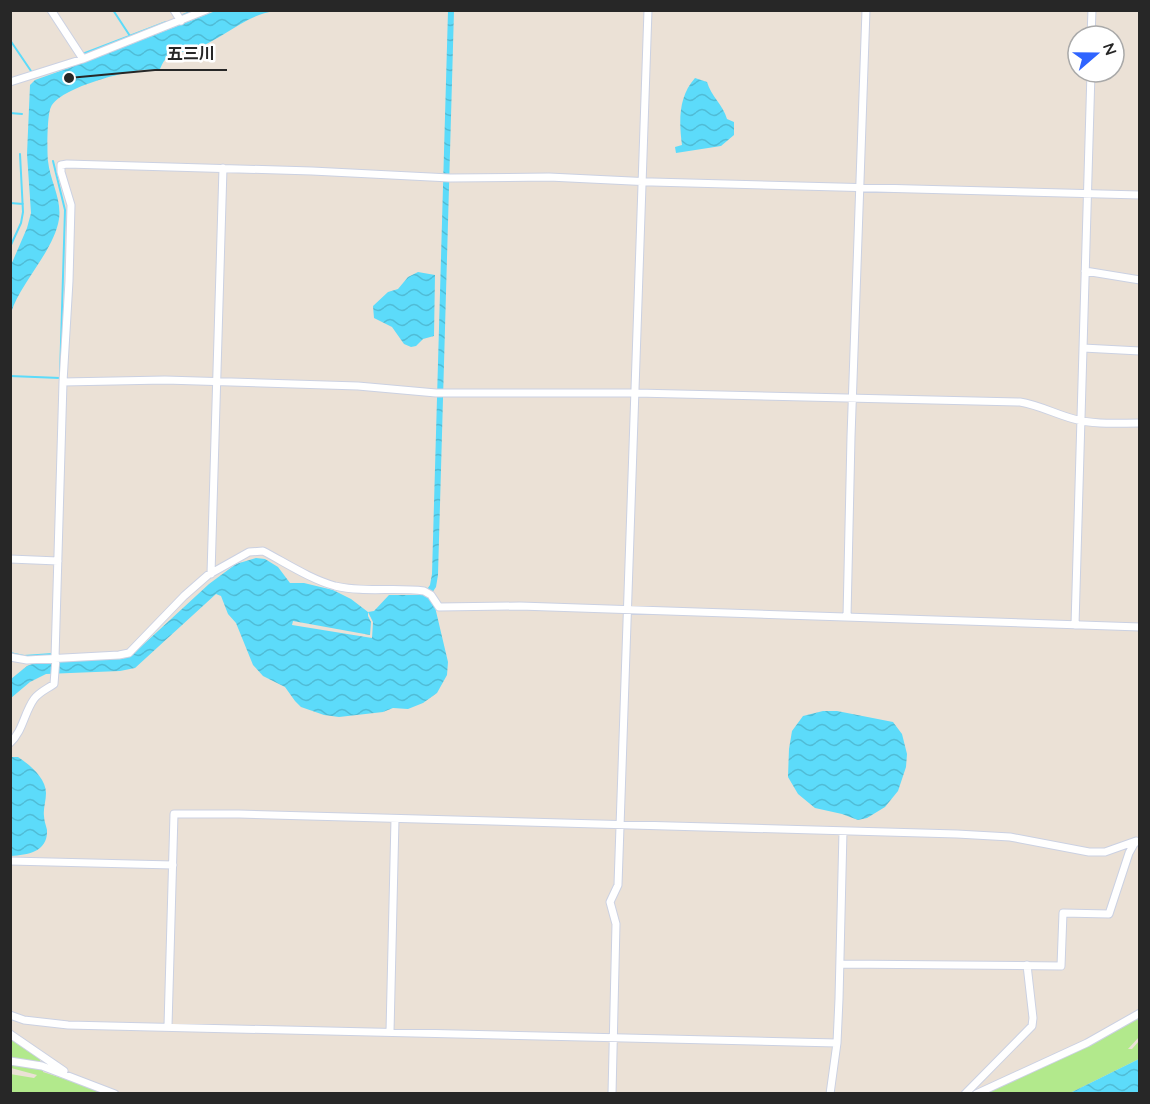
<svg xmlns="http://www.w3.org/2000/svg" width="1150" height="1104" font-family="Quicksand,'Noto Sans JP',sans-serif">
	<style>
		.grass { fill: #b2e98c }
		.water { fill: url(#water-waves) }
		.pier { fill: #ebe1d6 }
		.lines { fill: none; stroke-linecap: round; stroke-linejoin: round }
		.stream { stroke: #5cdbfa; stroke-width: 2 }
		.minor-casing { stroke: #cbd1e2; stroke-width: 9 }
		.minor { stroke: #fff; stroke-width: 7 }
		.leader { fill: none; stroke: #272727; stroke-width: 2 }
		.callout-dot { fill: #272727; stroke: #fff; stroke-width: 2 }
		.callout-label { font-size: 16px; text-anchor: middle; font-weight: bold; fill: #272727; stroke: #fff; stroke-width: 5; stroke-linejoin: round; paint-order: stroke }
	</style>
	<defs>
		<pattern id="water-waves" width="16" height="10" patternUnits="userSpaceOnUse" patternTransform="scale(1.5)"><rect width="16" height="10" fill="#5cdbfa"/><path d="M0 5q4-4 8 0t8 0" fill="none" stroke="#50bcd6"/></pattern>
	</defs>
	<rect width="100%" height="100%" fill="#ebe1d6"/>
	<!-- grass -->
	<path class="grass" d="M 1139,1017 L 1139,1037 L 1128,1049 L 1132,1049 L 1139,1041 L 1139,1059 L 1070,1093 L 984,1094 L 1068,1056 Z
		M 10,1037 L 41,1059 L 39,1062 L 11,1058 Z
		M 11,1063 L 43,1069 L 43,1072 L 108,1093 L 11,1093 L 10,1074 L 34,1078 L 37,1075 L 11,1068 Z"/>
	<!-- water -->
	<path class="water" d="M 218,10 L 275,11 C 245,15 223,39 195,49 C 186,52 175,52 167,58 C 163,61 162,65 160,69 C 153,71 149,69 143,70 C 122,72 60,88 51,107 C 47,114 47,152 48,161 C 50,181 62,199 59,219 C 54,251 20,283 11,313 L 11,265 L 27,228 L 31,213 L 27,154 L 30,85 L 35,80 L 91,60 Z
		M 448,11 L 454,11 L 438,575 L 436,587 L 429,597 L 435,607 L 448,662 L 447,675 L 437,693 L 423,703 L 408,709 L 393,708 L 383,712 L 339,717 L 324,715 L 301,707 L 295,701 L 285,687 L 263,676 L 253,665 L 236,623 L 228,614 L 221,596 L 216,594 L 135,668 L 120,671 L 46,674 L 30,682 L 11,698 L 11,679 L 27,666 L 37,662 L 122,659 L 132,655 L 209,584 L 236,564 L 256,558 L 265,559 L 278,567 L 290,583 L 304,583 L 333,590 L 351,599 L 368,612 L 374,611 L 389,595 L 423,595 L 430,585 L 432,574 Z
		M 695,78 L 707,82 C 711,96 723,105 727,119 L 734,122 L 734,135 L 721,146 L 676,153 L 675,147 L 682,145 C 679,122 678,97 695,78 Z
		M 418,272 L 435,275 L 434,336 L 423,339 L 416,346 L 411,347 L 404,344 L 392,327 L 374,318 L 373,306 L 388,292 L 398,289 L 408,277 Z
		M 823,711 L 837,711 L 893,722 L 902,734 L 907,754 L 906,767 L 898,791 L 885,807 L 867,818 L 858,820 L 842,814 L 815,808 L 798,794 L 788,777 L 789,749 L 792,731 L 803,716 Z
		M 12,757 L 18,757 C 30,765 46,778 46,793 C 46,801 43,809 44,816 C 44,821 46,825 47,830 C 48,852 28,855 11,856 L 10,759 Z
		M 1139,1059 L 1139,1093 L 1070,1093 Z"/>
	<!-- pier -->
	<path class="pier" d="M 368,612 L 373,622 L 372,638 L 292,625 L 293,621 L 370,635 L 371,622 L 368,616 Z"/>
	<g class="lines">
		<!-- stream -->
		<path class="stream" d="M 113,10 L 130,36
			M 183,15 L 195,10
			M 10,40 L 31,71
			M 85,53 L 166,22
			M 10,113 L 22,114
			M 53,161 L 65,210 L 60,376
			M 10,203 L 23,204
			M 10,247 L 21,223 L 23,212 L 20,154
			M 10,376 L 60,378
			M 10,653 L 24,656 L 52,654"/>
		<defs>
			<path id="minor" d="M 51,10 L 83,59
				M 174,10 L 181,21
				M 1091,36 L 1092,10
				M 10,82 L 83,59 L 206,10
				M 1085,271 L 1140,280
				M 1083,348 L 1140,351
				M 63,382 L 165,380 L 358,386 L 436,393 L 636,393 L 1020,402 C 1039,405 1055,414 1074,419 C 1095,425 1118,423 1140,423
				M 10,559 L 58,561
				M 211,574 L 223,168
				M 847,617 L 851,437 L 866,10
				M 1075,625 L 1091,72
				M 10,657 L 27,660 L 119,655 L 129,653 L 184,596 L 208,575 L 249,552 L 263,551 C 286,563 310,579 335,586 C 364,593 395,587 424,591 L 431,595 L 439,607 L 520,606 L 1140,627
				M 55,658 L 63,382 L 69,281 L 71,205 L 61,172 L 61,165 L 67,164 L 312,171 L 450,178 L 549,177 L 652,182 L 1140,195
				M 10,743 C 23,731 24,713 34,699 C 39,692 47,689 54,684 L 56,658
				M 10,861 L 173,865
				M 840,964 L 1061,966 L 1063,913 L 1109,914 L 1129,853 L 1135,842
				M 10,1015 L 24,1020 L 68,1025 L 837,1043
				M 168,1026 L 174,814 L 239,814 L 957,834 L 1010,837 L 1089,852 L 1105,852 L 1136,841 L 1140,842
				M 390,1032 L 395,819
				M 10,1034 L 64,1071
				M 10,1061 L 42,1066 L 115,1094
				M 612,1094 L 616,924 L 610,902 L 618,885 L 648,10
				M 830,1094 L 837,1043 L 839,999 L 843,831
				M 965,1094 L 1032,1026 L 1033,1018 L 1027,965
				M 976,1094 L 1087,1043 L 1140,1013"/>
		</defs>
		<!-- minor casing -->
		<use href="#minor" class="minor-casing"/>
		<!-- minor -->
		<use href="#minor" class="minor"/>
	</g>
	<!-- callouts -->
	<path class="leader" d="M69 78L155 70H227"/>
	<circle class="callout-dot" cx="69" cy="78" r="6"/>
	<g class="callout-label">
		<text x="191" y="59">五三川</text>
	</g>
	<!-- border -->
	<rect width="1150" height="1104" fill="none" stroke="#272727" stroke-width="24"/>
	<!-- north arrow -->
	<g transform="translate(1096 54) rotate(70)"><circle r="28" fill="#ffffff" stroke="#a9a9a9" stroke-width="1.5"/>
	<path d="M0-4.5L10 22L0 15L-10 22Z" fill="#2f64ff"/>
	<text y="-9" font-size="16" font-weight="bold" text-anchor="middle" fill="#272727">N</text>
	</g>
</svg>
